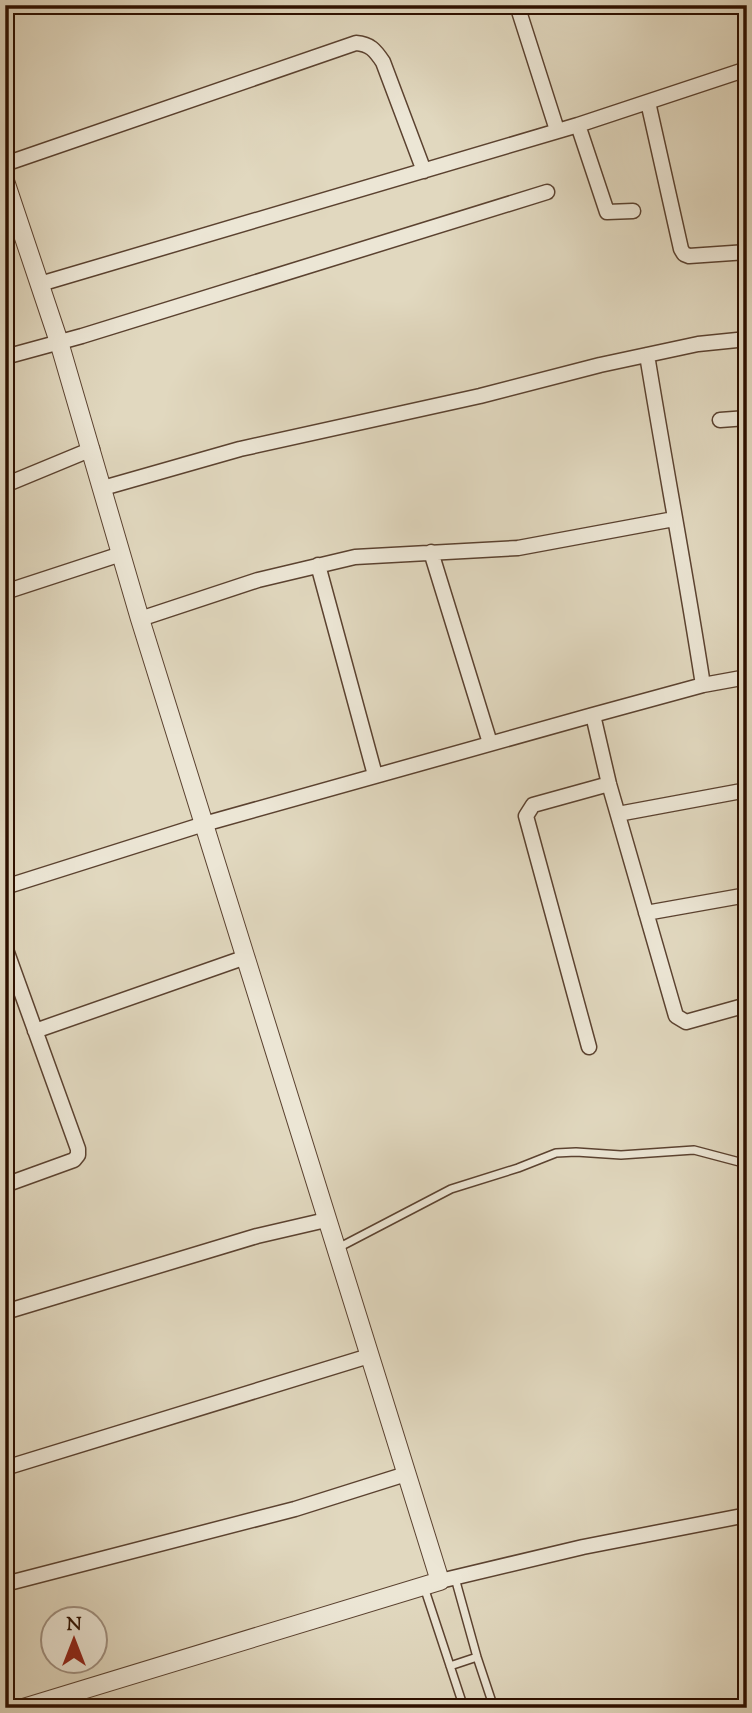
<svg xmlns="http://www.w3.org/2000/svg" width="752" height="1713" font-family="'Sorts Mill Goudy',serif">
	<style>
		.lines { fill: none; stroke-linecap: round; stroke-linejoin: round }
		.service-casing { stroke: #5b4230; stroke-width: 10 }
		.minor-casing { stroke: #5b4230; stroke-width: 17 }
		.tertiary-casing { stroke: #5b4230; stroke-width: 20 }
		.service { stroke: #ece6d5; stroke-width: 7 }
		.minor { stroke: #ece6d5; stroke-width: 14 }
		.tertiary { stroke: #ece6d5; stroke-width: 18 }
	</style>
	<rect width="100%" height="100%" fill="#e1d8bf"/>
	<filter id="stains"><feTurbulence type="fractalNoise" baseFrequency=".00286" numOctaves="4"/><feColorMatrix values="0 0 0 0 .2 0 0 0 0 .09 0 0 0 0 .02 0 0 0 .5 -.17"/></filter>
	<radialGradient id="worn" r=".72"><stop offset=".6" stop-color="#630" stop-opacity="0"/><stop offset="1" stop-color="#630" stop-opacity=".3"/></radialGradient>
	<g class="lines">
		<defs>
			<path id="service" d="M 336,1249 L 451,1189 L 518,1168 L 556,1153 L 576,1152 L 621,1155 L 694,1150 L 747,1164
				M 455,1578 L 477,1657 L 494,1708
				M 424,1587 L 464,1708
				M 450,1666 L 477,1657"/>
			<path id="minor" d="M 517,5 L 557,130
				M 648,102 L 681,249 L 684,254 L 689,256 L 747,252
				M 578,125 L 607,212 L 633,211
				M 5,164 L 356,43 C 370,44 375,50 383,62 L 424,171
				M 40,284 L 578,125 L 747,69
				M 647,355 C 665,465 686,575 703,685
				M 5,357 L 82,336 L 547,192
				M 720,420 L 747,418
				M 5,485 L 92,449
				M 103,488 L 240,449 L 480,396 L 600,365 L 698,344 L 747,339
				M 431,552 L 490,743
				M 318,565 L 375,775
				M 5,592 L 121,554
				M 140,619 L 258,580 L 355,557 L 518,548 L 674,519
				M 593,715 L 609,784 L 676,1016 L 686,1022 L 747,1005
				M 618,814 L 747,790
				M 5,887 L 204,824 L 593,715 L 703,685 L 747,677
				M 646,913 L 747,895
				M 5,947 L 78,1149 L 78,1155 L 74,1160 L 5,1185
				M 35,1031 L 246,957
				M 589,1047 L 526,816 L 533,805 L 609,784
				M 5,1312 L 257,1236 L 326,1220
				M 5,1468 L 369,1356
				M 440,1581 L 583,1547 L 747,1515
				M 5,1584 L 295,1509 L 406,1474"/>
			<path id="tertiary" d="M 5,181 L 59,342 L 140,619 L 440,1581 L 23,1708"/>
		</defs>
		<!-- service casing -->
		<use href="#service" class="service-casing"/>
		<!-- minor casing -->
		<use href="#minor" class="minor-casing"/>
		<!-- tertiary casing -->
		<use href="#tertiary" class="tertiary-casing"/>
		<!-- service -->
		<use href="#service" class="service"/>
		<!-- minor -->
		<use href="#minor" class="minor"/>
		<!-- tertiary -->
		<use href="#tertiary" class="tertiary"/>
	</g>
	<!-- margin -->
	<rect width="752" height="1713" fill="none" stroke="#e1d8bf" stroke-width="28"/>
	<rect x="7" y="7" width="738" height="1699" fill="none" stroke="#2e1000" stroke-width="3.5"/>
	<rect x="14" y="14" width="724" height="1685" fill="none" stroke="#2e1000" stroke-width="2"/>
	<!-- north arrow -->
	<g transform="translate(74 1640)"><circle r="33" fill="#ece6d5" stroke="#a09080" stroke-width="2"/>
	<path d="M0-5L12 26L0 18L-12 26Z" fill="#8f2418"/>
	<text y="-10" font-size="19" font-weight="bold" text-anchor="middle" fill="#2e1000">N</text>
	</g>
	<rect width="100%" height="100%" filter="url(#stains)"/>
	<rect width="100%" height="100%" fill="url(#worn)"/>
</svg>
